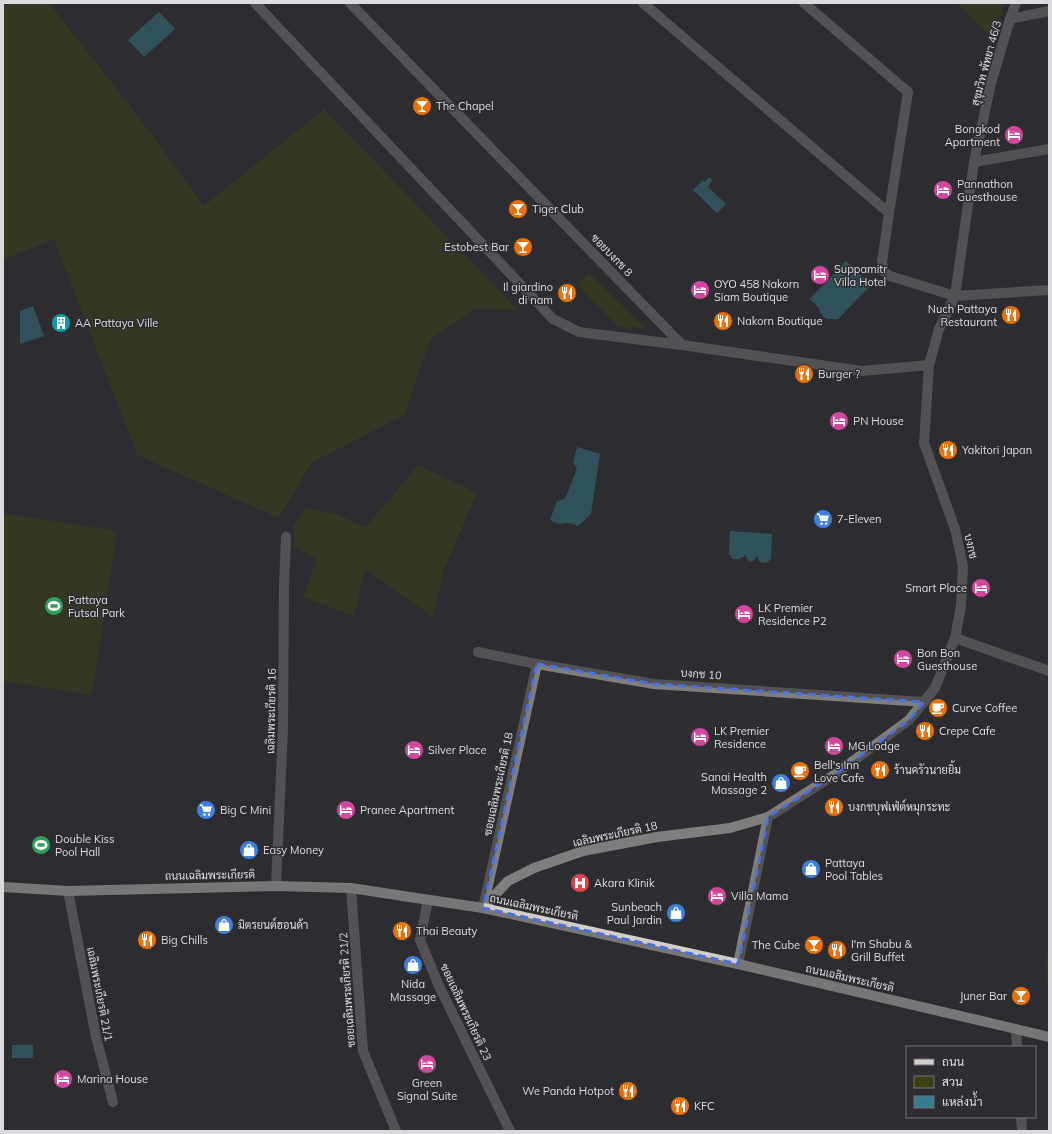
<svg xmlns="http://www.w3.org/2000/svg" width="1052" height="1134" font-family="Mulish,Sarabun,sans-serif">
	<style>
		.green { fill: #3e4012 }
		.water { fill: #367d8c }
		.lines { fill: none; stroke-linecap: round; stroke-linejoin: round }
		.minor { stroke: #807d7d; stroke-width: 10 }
		.major { stroke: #d3cdcc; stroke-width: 10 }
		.marked { fill: none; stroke: #4c71da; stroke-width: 3; stroke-dasharray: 8 5; stroke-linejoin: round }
		.labels { text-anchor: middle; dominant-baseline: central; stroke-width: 3; stroke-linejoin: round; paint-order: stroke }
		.street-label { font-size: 11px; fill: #dbdbde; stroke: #2e2e32 }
		.poi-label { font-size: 11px; fill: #dbdbde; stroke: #2e2e32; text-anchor: start }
	</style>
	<rect width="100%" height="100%" fill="#2e2e32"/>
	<!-- green -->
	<path class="green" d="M 3,3 L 49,3 L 140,119 L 204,206 L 324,109 L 518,310 L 475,309 L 431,338 L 404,415 L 311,463 L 279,518 L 137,455 L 54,239 L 3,260 Z
		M 957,3 L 1005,3 L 992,38 Z
		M 589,273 L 645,328 L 619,327 L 577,285 Z
		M 418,465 L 477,493 L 444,569 L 433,617 L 365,569 L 354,616 L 303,597 L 317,559 L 295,547 L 293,526 L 307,508 L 338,515 L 366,527 Z
		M 3,513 L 117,531 L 92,695 L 3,681 Z
		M 1048,947 L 1049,948 L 1049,1006 L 1045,960 Z"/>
	<!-- water -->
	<path class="water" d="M 159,12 L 175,29 L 144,57 L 128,40 Z
		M 709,178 L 711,178 L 712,181 L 708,187 L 726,204 L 717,213 L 693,190 L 703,180 L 704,182 Z
		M 846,261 L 871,285 L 838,319 L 827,319 L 824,317 L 820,312 L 819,308 L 810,299 Z
		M 33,306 L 44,336 L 20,344 L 20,311 Z
		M 577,447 L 600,454 L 591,514 L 578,526 C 570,522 568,523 560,524 C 557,524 553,521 550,520 L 557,501 L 565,499 L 577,469 L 573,462 Z
		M 730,531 L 772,534 L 771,558 L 768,562 L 763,563 L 759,561 L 757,556 L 754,560 L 750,562 L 747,559 L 745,555 C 741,559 739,560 733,559 L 729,554 Z
		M 12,1045 L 33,1045 L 33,1058 L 12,1058 Z"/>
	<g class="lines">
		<!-- minor -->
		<path class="minor" d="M 255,3 L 553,319 L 579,332 L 682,345
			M 350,3 L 682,345 L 862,371 L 929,365
			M 643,3 L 889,213
			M 804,3 L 908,92 L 889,213 L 882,262 L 883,271 L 890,276 L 955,296 L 1049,290
			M 1010,19 L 1049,11
			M 974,162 L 1049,149
			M 955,638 L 1049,671
			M 478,652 L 537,664 L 654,684 L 924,702
			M 276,886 L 283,729 L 284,586 L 286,537
			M 351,888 L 363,1051 L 396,1131
			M 68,891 L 96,1037 L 113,1102
			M 428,900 L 420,940 L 439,986 L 510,1131
			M 483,908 L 508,881 L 534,868 L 583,851 L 657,837 L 730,828 L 768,817 L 834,775 L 909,720 L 935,688 L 955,638 L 961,606 L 963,566 L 955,529 L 924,443 L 929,365 L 939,329 L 955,296 L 974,162 L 991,83 L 1010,19 L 1016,3
			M 483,908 L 537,664
			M 738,964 L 768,817
			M 1016,1029 L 1017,1047
			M 1021,1117 L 1022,1131"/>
		<!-- major -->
		<path class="major" d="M 3,887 L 68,891 L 276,886 L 351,888 L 403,896 L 483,908 L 738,964 L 1016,1029 L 1049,1037"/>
	</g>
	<!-- marked area -->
	<path d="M0 0H1052V1134H0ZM 537,664 L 654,684 L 924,702 L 909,720 L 834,775 L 768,817 L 738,964 L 483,908 Z" fill="#2e2e32" fill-opacity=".55" fill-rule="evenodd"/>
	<path class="marked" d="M 537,664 L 654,684 L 924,702 L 909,720 L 834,775 L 768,817 L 738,964 L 483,908 Z"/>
	<!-- icons -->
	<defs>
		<symbol id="bar-disc" viewBox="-11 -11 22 22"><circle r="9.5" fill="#e8710a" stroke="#2e2e32"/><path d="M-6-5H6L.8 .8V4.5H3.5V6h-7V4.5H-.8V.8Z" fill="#fff"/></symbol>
		<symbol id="hotel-disc" viewBox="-11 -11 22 22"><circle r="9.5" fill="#d1479c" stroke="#2e2e32"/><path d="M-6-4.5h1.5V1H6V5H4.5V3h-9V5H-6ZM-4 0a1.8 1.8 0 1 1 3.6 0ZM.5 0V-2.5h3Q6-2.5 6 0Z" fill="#fff"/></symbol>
		<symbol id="restaurant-disc" viewBox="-11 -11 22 22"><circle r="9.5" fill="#e8710a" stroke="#2e2e32"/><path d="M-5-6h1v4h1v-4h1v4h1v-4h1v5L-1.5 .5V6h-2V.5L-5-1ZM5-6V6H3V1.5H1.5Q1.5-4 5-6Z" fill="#fff"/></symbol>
		<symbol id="building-disc" viewBox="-11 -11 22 22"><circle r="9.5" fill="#0f9aa8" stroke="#2e2e32"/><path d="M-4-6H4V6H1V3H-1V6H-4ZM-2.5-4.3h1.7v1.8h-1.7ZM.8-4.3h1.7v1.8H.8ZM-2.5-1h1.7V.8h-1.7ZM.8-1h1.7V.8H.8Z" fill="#fff"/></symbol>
		<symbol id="supermarket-disc" viewBox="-11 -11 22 22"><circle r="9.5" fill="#3f7fe0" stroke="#2e2e32"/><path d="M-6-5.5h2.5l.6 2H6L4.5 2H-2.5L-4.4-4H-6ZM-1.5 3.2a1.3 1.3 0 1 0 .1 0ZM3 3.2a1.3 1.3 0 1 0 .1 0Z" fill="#fff"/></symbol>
		<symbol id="stadium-disc" viewBox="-11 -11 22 22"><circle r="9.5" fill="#2e9e5b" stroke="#2e2e32"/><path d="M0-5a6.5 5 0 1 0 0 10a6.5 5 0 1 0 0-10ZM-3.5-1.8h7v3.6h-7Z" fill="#fff"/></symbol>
		<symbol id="cafe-disc" viewBox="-11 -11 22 22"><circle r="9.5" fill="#e8710a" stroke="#2e2e32"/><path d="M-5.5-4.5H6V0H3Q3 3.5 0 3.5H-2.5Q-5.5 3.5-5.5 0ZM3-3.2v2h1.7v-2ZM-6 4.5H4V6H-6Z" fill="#fff"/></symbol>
		<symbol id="shop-disc" viewBox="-11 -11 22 22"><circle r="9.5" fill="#3f7fe0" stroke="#2e2e32"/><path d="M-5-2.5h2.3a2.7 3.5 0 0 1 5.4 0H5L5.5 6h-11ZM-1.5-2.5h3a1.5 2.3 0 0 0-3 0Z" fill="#fff"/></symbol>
		<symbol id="hospital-disc" viewBox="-11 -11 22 22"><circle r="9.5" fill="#e0444e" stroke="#2e2e32"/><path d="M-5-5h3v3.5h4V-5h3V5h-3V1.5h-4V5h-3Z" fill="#fff"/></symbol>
	</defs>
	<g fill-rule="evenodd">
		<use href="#bar-disc" x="411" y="95" width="22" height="22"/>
		<use href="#hotel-disc" x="1003" y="124" width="22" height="22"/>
		<use href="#hotel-disc" x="932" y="179" width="22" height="22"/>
		<use href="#bar-disc" x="507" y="198" width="22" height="22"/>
		<use href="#bar-disc" x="512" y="236" width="22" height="22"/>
		<use href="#hotel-disc" x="809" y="264" width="22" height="22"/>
		<use href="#hotel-disc" x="689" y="279" width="22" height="22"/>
		<use href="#restaurant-disc" x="556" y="282" width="22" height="22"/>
		<use href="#restaurant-disc" x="1000" y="304" width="22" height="22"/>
		<use href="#restaurant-disc" x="712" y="310" width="22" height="22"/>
		<use href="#building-disc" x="50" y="312" width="22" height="22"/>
		<use href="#restaurant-disc" x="793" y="363" width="22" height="22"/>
		<use href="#hotel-disc" x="828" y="410" width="22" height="22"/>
		<use href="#restaurant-disc" x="937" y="439" width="22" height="22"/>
		<use href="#supermarket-disc" x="812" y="508" width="22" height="22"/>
		<use href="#hotel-disc" x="970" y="577" width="22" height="22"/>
		<use href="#stadium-disc" x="43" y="595" width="22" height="22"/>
		<use href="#hotel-disc" x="733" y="603" width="22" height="22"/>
		<use href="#hotel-disc" x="892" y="648" width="22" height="22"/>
		<use href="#cafe-disc" x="927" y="697" width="22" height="22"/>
		<use href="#restaurant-disc" x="914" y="720" width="22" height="22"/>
		<use href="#hotel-disc" x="689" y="726" width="22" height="22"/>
		<use href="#hotel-disc" x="823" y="735" width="22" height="22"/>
		<use href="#hotel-disc" x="403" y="739" width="22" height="22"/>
		<use href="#restaurant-disc" x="869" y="759" width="22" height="22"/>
		<use href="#cafe-disc" x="789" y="760" width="22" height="22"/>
		<use href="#shop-disc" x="770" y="772" width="22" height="22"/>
		<use href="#restaurant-disc" x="823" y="796" width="22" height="22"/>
		<use href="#supermarket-disc" x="195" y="799" width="22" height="22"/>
		<use href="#hotel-disc" x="335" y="799" width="22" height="22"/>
		<use href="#stadium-disc" x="30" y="834" width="22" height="22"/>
		<use href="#shop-disc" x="238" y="839" width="22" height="22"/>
		<use href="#shop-disc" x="800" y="858" width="22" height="22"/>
		<use href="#hospital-disc" x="569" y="872" width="22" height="22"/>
		<use href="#hotel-disc" x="706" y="885" width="22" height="22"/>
		<use href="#shop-disc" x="665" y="902" width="22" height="22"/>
		<use href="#shop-disc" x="213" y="914" width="22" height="22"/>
		<use href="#restaurant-disc" x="391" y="920" width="22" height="22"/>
		<use href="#restaurant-disc" x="136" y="929" width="22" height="22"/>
		<use href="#bar-disc" x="803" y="934" width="22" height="22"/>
		<use href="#restaurant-disc" x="826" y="939" width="22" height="22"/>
		<use href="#shop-disc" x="402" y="954" width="22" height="22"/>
		<use href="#bar-disc" x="1010" y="985" width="22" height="22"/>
		<use href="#hotel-disc" x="416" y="1053" width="22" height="22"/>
		<use href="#hotel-disc" x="52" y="1068" width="22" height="22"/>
		<use href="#restaurant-disc" x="617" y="1080" width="22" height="22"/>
		<use href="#restaurant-disc" x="669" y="1095" width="22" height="22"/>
	</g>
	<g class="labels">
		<!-- street labels -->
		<g class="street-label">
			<text transform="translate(986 63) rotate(-75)">สุขุมวิท พัทยา 46/3</text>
			<text transform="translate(612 255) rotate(46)">ซอยบงกช 8</text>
			<text transform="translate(971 546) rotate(77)">บงกช</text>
			<text transform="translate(701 674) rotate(4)">บงกช 10</text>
			<text transform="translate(271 711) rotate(-89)">เฉลิมพระเกียรติ 16</text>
			<text transform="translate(498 784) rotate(-78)">ซอยเฉลิมพระเกียรติ 18</text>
			<text transform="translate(615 834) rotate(-12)">เฉลิมพระเกียรติ 18</text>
			<text transform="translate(210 875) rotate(-1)">ถนนเฉลิมพระเกียรติ</text>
			<text transform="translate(534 907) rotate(12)">ถนนเฉลิมพระเกียรติ</text>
			<text transform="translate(850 978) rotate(13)">ถนนเฉลิมพระเกียรติ</text>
			<text transform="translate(347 990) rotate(-94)">ซอยเฉลิมพระเกียรติ 21/2</text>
			<text transform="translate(100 994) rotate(79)">เฉลิมพระเกียรติ 21/1</text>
			<text transform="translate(466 1012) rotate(65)">ซอยเฉลิมพระเกียรติ 23</text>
		</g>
		<!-- poi labels -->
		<g class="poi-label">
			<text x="436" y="106">The Chapel</text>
			<text x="1000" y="129" text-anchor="end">Bongkod<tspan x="1000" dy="13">Apartment</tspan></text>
			<text x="957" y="184">Pannathon<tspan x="957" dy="13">Guesthouse</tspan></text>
			<text x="532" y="209">Tiger Club</text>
			<text x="509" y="247" text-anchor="end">Estobest Bar</text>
			<text x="834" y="269">Suppamitr<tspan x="834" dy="13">Villa Hotel</tspan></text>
			<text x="714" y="284">OYO 458 Nakorn<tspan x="714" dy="13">Siam Boutique</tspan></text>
			<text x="553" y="287" text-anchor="end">Il giardino<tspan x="553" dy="13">di nam</tspan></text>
			<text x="997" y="309" text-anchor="end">Nuch Pattaya<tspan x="997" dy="13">Restaurant</tspan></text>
			<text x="737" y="321">Nakorn Boutique</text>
			<text x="75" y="323">AA Pattaya Ville</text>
			<text x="818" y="374">Burger ?</text>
			<text x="853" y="421">PN House</text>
			<text x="962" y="450">Yakitori Japan</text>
			<text x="837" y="519">7-Eleven</text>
			<text x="967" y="588" text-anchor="end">Smart Place</text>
			<text x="68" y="600">Pattaya<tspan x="68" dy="13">Futsal Park</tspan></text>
			<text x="758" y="608">LK Premier<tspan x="758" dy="13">Residence P2</tspan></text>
			<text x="917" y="653">Bon Bon<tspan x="917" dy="13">Guesthouse</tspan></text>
			<text x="952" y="708">Curve Coffee</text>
			<text x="714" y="731">LK Premier<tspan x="714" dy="13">Residence</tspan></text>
			<text x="939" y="731">Crepe Cafe</text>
			<text x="848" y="746">MG Lodge</text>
			<text x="428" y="750">Silver Place</text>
			<text x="814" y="765">Bell's Inn<tspan x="814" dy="13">Love Cafe</tspan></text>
			<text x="894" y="770">ร้านครัวนายยิ้ม</text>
			<text x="767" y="777" text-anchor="end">Sanai Health<tspan x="767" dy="13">Massage 2</tspan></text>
			<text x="848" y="807">บงกชบุฟเฟ่ต์หมุกระทะ</text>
			<text x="220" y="810">Big C Mini</text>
			<text x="360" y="810">Pranee Apartment</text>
			<text x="55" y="839">Double Kiss<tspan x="55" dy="13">Pool Hall</tspan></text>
			<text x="263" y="850">Easy Money</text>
			<text x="825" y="863">Pattaya<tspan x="825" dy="13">Pool Tables</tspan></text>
			<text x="594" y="883">Akara Klinik</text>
			<text x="731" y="896">Villa Mama</text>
			<text x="662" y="907" text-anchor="end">Sunbeach<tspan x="662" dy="13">Paul Jardin</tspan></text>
			<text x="238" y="925">มิตรยนต์ฮอนด้า</text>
			<text x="416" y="931">Thai Beauty</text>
			<text x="161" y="940">Big Chills</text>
			<text x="851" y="944">I'm Shabu &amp;<tspan x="851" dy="13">Grill Buffet</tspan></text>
			<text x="800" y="945" text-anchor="end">The Cube</text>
			<text x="413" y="984" text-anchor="middle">Nida<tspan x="413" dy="13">Massage</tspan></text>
			<text x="1007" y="996" text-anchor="end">Juner Bar</text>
			<text x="77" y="1079">Marina House</text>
			<text x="427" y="1083" text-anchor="middle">Green<tspan x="427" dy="13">Signal Suite</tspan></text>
			<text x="614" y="1091" text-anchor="end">We Panda Hotpot</text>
			<text x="694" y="1106">KFC</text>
		</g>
	</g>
	<!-- border -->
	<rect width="1052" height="1134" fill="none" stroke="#dbdbde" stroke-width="8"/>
	<!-- legend -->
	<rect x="906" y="1046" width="130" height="72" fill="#2e2e32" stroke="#737377"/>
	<rect x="914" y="1059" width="20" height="6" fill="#d3cdcc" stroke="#737377"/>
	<text x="942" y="1066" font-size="12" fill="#dbdbde">ถนน</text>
	<rect x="914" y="1076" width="20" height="12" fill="#3e4012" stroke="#737377"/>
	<text x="942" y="1086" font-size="12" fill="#dbdbde">สวน</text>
	<rect x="914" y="1096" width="20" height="12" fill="#367d8c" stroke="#737377"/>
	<text x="942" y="1106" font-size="12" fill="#dbdbde">แหล่งน้ำ</text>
</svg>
